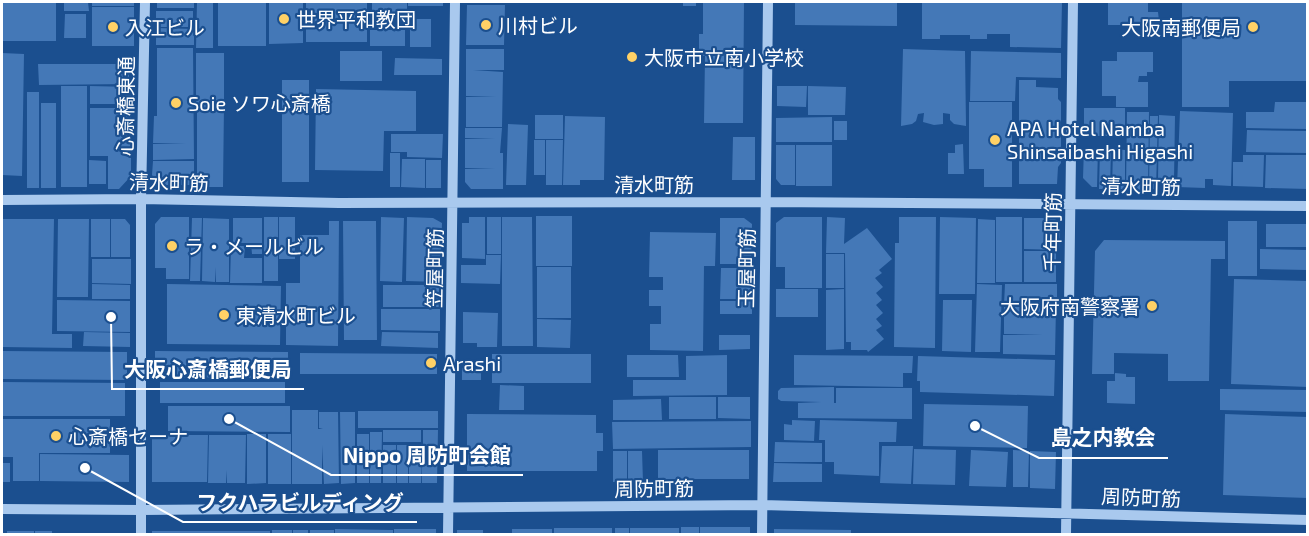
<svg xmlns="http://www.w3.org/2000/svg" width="1309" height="536" font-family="'Exo 2','Noto Sans JP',sans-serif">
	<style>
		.building { fill: #4478b7 }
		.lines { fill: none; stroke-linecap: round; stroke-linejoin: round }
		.minor { stroke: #a9c9ee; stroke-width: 10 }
		.poi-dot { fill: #ffd166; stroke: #1b4f8f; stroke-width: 2 }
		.labels { text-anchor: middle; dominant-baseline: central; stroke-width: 4.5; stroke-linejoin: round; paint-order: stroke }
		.poi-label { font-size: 20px; fill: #fff; stroke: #1b4f8f; text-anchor: start }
		.street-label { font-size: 20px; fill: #fff; stroke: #1b4f8f }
		.leader { fill: none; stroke: #fff; stroke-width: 2 }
		.callout-dot { fill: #fff; stroke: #1b4f8f; stroke-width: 2 }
		.callout-label { font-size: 21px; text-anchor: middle; font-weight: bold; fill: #fff; stroke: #1b4f8f; stroke-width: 4.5; stroke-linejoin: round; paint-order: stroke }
	</style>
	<rect width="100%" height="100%" fill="#1b4f8f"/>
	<!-- building -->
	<path class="building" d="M 2,2 L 56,2 L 56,41 L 2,41 Z
		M 64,2 L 88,2 L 89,11 L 64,11 Z
		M 92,2 L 134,2 L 134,6 L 92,6 Z
		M 157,2 L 194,2 L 194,8 L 157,8 Z
		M 197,2 L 213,2 L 213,48 L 196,48 Z
		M 218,2 L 266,2 L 266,46 L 218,46 Z
		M 269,2 L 303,2 L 303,43 L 269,44 Z
		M 306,2 L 367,2 L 367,42 L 306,42 Z
		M 408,2 L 443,2 L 443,6 L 408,6 Z
		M 683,2 L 696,2 L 696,6 L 683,6 Z
		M 703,2 L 744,2 L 743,123 L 704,123 L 705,56 L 699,56 L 699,34 L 703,34 Z
		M 795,2 L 897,2 L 897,26 L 795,25 Z
		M 922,2 L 1062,2 L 1061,48 L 1010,47 L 1010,34 L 987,34 L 987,39 L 970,39 L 970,35 L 940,35 L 940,39 L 922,39 Z
		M 1108,2 L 1148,2 L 1148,12 L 1158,12 L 1159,21 L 1148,21 L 1148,25 L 1108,25 Z
		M 1182,2 L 1308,2 L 1308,81 L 1229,81 L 1229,107 L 1182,107 Z
		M 372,3 L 407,3 L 407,18 L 372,19 Z
		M 467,5 L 505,5 L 504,45 L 466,45 Z
		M 92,7 L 134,7 L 134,46 L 92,46 Z
		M 156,11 L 193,11 L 193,27 L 156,27 Z
		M 65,14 L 86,14 L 86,38 L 64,38 Z
		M 410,19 L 431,19 L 431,47 L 410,47 Z
		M 156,28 L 194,29 L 194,45 L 156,45 Z
		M 370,30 L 405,30 L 405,46 L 370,46 Z
		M 157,48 L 193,48 L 194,159 L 153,160 L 153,144 L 186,144 L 153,143 L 154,116 L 157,116 Z
		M 466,49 L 504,49 L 504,70 L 473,70 L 503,72 L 502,127 L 466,127 L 466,97 L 496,97 L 466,96 Z
		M 903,49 L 965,51 L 966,126 L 954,124 L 950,120 L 950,114 L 943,113 L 943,124 L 934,125 L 923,122 L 924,113 L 918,114 L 916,121 L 912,124 L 901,126 Z
		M 340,51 L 382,51 L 382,81 L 340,81 Z
		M 971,51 L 1061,53 L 1061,78 L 1016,77 L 1015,101 L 970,101 Z
		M 1117,52 L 1153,52 L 1153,72 L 1147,72 L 1147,76 L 1139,76 L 1138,82 L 1148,82 L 1148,107 L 1116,107 L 1116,96 L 1102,96 L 1102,61 L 1117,61 Z
		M 2,53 L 24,54 L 22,176 L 2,175 Z
		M 196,53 L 224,53 L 224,104 L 196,104 Z
		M 395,58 L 442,59 L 442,75 L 394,75 Z
		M 38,64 L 129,64 L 129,84 L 39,85 Z
		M 282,80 L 309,80 L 309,182 L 282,182 Z
		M 1019,80 L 1036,80 L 1036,87 L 1058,88 L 1058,99 L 1061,102 L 1061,163 L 1058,167 L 1057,184 L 1019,184 Z
		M 61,86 L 87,86 L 87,187 L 61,187 Z
		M 90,86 L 132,87 L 132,104 L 90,104 Z
		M 777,86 L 807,86 L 806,107 L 777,106 Z
		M 808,86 L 846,87 L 845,115 L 808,115 Z
		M 316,89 L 416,91 L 416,131 L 384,131 L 383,171 L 315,170 Z
		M 27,92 L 39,92 L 39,188 L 27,188 Z
		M 969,102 L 1012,102 L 1012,187 L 984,187 L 984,169 L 969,169 Z
		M 1275,102 L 1308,102 L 1308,129 L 1246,128 L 1246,112 L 1274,112 Z
		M 41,103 L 56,103 L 56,188 L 41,188 Z
		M 197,105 L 224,105 L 223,187 L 197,187 Z
		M 90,108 L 131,108 L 131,176 L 119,189 L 108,189 L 108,156 L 90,156 Z
		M 1084,108 L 1125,108 L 1125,136 L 1084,136 Z
		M 1180,111 L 1233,113 L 1231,186 L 1213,185 L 1213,179 L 1205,179 L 1205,188 L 1177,187 Z
		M 1127,112 L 1149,112 L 1148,190 L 1126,189 Z
		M 535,115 L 563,115 L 563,139 L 535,139 Z
		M 1159,115 L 1175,116 L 1174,180 L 1158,180 Z
		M 565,116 L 605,117 L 604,180 L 580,180 L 580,185 L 563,185 Z
		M 1150,116 L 1158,116 L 1156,189 L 1149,189 Z
		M 832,117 L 832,142 L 776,142 L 776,118 Z
		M 834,121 L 847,121 L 847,140 L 834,140 Z
		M 508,124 L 528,125 L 526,185 L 506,185 Z
		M 465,128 L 502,128 L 500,153 L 503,153 L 503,189 L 471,189 L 465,182 L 465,169 L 495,169 L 465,168 L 465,139 L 495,139 L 465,138 Z
		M 1247,130 L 1308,131 L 1308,153 L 1246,152 Z
		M 391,134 L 443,134 L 442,158 L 407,157 L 407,152 L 391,152 Z
		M 733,137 L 755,137 L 755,180 L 732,180 Z
		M 534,140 L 545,140 L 545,175 L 534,175 Z
		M 546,140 L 563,140 L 562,185 L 546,185 Z
		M 963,144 L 964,174 L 948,174 L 948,153 L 955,153 L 955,145 Z
		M 776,145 L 795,145 L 795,185 L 781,185 L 776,179 Z
		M 796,145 L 832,145 L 832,186 L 796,186 Z
		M 1084,148 L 1098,149 L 1097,187 L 1092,187 L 1083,178 Z
		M 1100,149 L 1111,150 L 1110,189 L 1099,189 Z
		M 1113,149 L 1125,150 L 1125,189 L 1112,189 Z
		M 390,153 L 400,153 L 400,187 L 390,187 Z
		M 1243,155 L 1264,155 L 1263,187 L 1233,186 L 1233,162 L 1243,162 Z
		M 1266,155 L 1308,155 L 1308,189 L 1265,188 Z
		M 402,159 L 425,159 L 425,188 L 401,187 Z
		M 89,160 L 106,161 L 106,184 L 89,184 Z
		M 426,160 L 441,160 L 441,188 L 426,188 Z
		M 153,161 L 194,161 L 194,185 L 159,185 L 152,175 Z
		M 536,216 L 572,216 L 572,266 L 536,266 Z
		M 161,217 L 189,217 L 189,279 L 166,279 L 166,268 L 155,268 L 155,224 Z
		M 264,217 L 278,217 L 278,281 L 264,281 Z
		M 279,217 L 295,217 L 295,259 L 279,259 Z
		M 381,217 L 404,218 L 402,282 L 380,281 Z
		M 407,217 L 433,218 L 442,223 L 440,282 L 406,281 Z
		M 469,217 L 485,217 L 485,259 L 462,258 L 462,223 L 469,223 Z
		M 487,217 L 501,217 L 501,254 L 487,254 Z
		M 502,217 L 532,217 L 533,346 L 502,346 Z
		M 784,217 L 822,217 L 822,288 L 785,288 L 785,267 L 776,267 L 776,223 Z
		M 827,217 L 845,218 L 844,244 L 867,228 L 892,259 L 879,270 L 882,273 L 875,278 L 883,287 L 876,293 L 882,300 L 876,305 L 883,313 L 876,319 L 882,326 L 876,330 L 884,339 L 868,352 L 867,350 L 851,350 L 851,342 L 846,342 L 845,253 L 826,253 Z
		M 899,217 L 936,217 L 935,348 L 894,347 L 895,243 L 899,243 Z
		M 940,217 L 976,218 L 975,294 L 939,294 Z
		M 996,217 L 1022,217 L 1022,282 L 996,282 Z
		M 192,218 L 202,218 L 200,281 L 190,281 Z
		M 203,218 L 229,219 L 229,282 L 216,282 L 216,267 L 215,282 L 202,281 Z
		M 233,218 L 262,218 L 262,254 L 252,254 L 251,243 L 233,243 Z
		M 720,218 L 744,218 L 752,224 L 751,264 L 720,264 Z
		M 1024,218 L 1053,218 L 1060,222 L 1059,250 L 1024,249 Z
		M 2,219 L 54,219 L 52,334 L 72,334 L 72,348 L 2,347 Z
		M 58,219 L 89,219 L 88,297 L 57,297 Z
		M 91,219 L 110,219 L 110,257 L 91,257 Z
		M 111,219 L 125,219 L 130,225 L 130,257 L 111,257 Z
		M 978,219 L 995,220 L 995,283 L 977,283 Z
		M 329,221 L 339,221 L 338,346 L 286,345 L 286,283 L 300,283 L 300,235 L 329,235 Z
		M 343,221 L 376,221 L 377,340 L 344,340 Z
		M 1228,221 L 1257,221 L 1257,276 L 1228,276 Z
		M 1266,224 L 1308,224 L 1308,247 L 1266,247 Z
		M 650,232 L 716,233 L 715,266 L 704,266 L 703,351 L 650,350 L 650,324 L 661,324 L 661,306 L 649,306 L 649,290 L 663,290 L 663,277 L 649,277 Z
		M 1104,240 L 1225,241 L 1225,259 L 1211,259 L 1209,381 L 1168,381 L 1168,354 L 1114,353 L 1114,374 L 1092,374 L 1095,251 Z
		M 231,246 L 245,246 L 244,258 L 262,258 L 262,283 L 230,283 Z
		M 1260,249 L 1308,250 L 1308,270 L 1260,269 Z
		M 1024,251 L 1056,251 L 1056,282 L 1024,282 Z
		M 826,254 L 844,254 L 844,288 L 826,288 Z
		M 486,255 L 501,255 L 500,284 L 461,283 L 461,265 L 486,265 Z
		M 92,259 L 131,259 L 131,284 L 92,283 Z
		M 537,267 L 571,267 L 571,318 L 537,318 Z
		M 721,268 L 752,268 L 752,299 L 720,299 Z
		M 1234,279 L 1308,281 L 1308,387 L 1231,384 Z
		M 92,284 L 130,285 L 130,299 L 92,299 Z
		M 167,284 L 281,286 L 280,345 L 167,344 Z
		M 977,284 L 1002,285 L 1000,352 L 975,352 Z
		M 1005,284 L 1057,284 L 1057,304 L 1004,304 Z
		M 383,285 L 441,285 L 441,307 L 383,307 Z
		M 776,289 L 818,289 L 818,317 L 776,317 Z
		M 844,289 L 844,349 L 826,350 L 826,290 Z
		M 57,300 L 130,301 L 130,332 L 57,331 Z
		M 943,300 L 972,300 L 971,352 L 942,351 Z
		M 720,301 L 752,301 L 752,314 L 720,314 Z
		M 1004,307 L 1056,307 L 1055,355 L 1003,354 L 1003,335 L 1043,335 L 1004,334 Z
		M 381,309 L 440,309 L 440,331 L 381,330 Z
		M 463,312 L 498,313 L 497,347 L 477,347 L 477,343 L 463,343 Z
		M 537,319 L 571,320 L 570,348 L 537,347 Z
		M 84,332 L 130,333 L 130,347 L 83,346 Z
		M 382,332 L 438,333 L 438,348 L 381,346 Z
		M 719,335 L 750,335 L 750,349 L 719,350 Z
		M 2,351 L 127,352 L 127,380 L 2,379 Z
		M 155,351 L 288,352 L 288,378 L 155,377 Z
		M 300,353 L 437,354 L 437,374 L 300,374 Z
		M 492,354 L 591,354 L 591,383 L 492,383 Z
		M 627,355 L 678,355 L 679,377 L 627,377 Z
		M 727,355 L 727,395 L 633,396 L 633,380 L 686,380 L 686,356 Z
		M 794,355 L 913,356 L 912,373 L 903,373 L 903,387 L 794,385 Z
		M 918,356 L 1055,360 L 1054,396 L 920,392 L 920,381 L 917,381 Z
		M 462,368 L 481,368 L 481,380 L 462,380 Z
		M 1115,373 L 1126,374 L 1126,377 L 1135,377 L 1135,404 L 1107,403 L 1107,381 L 1115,381 Z
		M 2,382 L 125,383 L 125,416 L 2,416 Z
		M 160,382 L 285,382 L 285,403 L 160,403 Z
		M 500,385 L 524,386 L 524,410 L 499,410 Z
		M 834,387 L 834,403 L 836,403 L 836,388 L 912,388 L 912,419 L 798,418 L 798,403 L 821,402 L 781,401 L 778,399 L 778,391 L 781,388 Z
		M 1220,389 L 1308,390 L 1308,412 L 1220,410 Z
		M 669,397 L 716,397 L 716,419 L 669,419 Z
		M 718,397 L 750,397 L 750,419 L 718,418 Z
		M 661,399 L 662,420 L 613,420 L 613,400 Z
		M 924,404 L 1028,406 L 1027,448 L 923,446 Z
		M 168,406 L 290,406 L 290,432 L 168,431 Z
		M 292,410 L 318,410 L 318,429 L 323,429 L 319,428 L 319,412 L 338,412 L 339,483 L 324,484 L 322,445 L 322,484 L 292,484 Z
		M 358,411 L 438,411 L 438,428 L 358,428 Z
		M 340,412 L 355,412 L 355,483 L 341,484 Z
		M 467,414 L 596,415 L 596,433 L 603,433 L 603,451 L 597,451 L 597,471 L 467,471 Z
		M 1225,414 L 1308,417 L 1308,498 L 1223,495 Z
		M 2,419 L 110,419 L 110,453 L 39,453 L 39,481 L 13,481 L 13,457 L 2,457 Z
		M 792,420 L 815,421 L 814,441 L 784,440 L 784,424 L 792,425 Z
		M 820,420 L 897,422 L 896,442 L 879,442 L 879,476 L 834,474 L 834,462 L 825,462 L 825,440 L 819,440 Z
		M 751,421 L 751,447 L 613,449 L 612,422 Z
		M 383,430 L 421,430 L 421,442 L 383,442 Z
		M 423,430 L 438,430 L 437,483 L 422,483 L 422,458 L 421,483 L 409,483 L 409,445 L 423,445 Z
		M 370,432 L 382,432 L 381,483 L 370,483 Z
		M 247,434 L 266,434 L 266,483 L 247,484 Z
		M 268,434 L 291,434 L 291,484 L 268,484 Z
		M 357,434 L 369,434 L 369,483 L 357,483 Z
		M 152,435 L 208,435 L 207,482 L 152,482 Z
		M 209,435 L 246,435 L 245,483 L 227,483 L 226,470 L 226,483 L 208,483 Z
		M 775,442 L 822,443 L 822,462 L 774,462 Z
		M 383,445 L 396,445 L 396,483 L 383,483 Z
		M 397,445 L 408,445 L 408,483 L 397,483 Z
		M 882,446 L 913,446 L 911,484 L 880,483 Z
		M 914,449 L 956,450 L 955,485 L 913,484 Z
		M 658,450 L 749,450 L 749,479 L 658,479 Z
		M 971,450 L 1008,452 L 1006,487 L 969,486 Z
		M 1013,450 L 1029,451 L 1028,487 L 1013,487 Z
		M 613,451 L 627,451 L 627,482 L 613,482 Z
		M 628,451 L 642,451 L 643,482 L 628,482 Z
		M 1030,451 L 1056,452 L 1055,489 L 1030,488 Z
		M 40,454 L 129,455 L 129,482 L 40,481 Z
		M 2,463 L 10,463 L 10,482 L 2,482 Z
		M 774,463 L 822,464 L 822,482 L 773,482 Z
		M 681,527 L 699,527 L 699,534 L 681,534 Z
		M 700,527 L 750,527 L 750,534 L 700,534 Z
		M 554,528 L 612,528 L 612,534 L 554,534 Z
		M 615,528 L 629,528 L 629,534 L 615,534 Z
		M 630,528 L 679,528 L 679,534 L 630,534 Z
		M 335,529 L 393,530 L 393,534 L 335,534 Z
		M 394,529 L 436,529 L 436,534 L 394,534 Z
		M 512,529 L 552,529 L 552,534 L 512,534 Z
		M 774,529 L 851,530 L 851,534 L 774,534 Z
		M 272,530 L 292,530 L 292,534 L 272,534 Z
		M 293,530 L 308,530 L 308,534 L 293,534 Z
		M 310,530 L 334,530 L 334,534 L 310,534 Z
		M 457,530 L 483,530 L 483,534 L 457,534 Z
		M 7,531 L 34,531 L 34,534 L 7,534 Z
		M 35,531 L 52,531 L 52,534 L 35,534 Z
		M 152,531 L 270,531 L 270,534 L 152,534 Z"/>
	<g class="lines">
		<!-- minor -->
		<path class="minor" d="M 2,200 L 141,199 L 339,203 L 765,202 L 1308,206
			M 2,509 L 141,510 L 762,505 L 1308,520
			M 141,534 L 141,199 L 145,2
			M 448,534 L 455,2
			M 762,534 L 768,2
			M 1066,534 L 1073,2"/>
	</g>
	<!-- markers -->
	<g class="poi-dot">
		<circle cx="284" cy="19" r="6"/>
		<circle cx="486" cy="25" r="6"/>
		<circle cx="113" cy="27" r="6"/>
		<circle cx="1253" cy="27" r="6"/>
		<circle cx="632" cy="57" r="6"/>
		<circle cx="176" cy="103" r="6"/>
		<circle cx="995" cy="140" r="6"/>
		<circle cx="172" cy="246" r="6"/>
		<circle cx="1152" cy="306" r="6"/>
		<circle cx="224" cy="315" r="6"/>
		<circle cx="431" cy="363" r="6"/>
		<circle cx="56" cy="436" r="6"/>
	</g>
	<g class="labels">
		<!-- poi labels -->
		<g class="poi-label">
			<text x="296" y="19">世界平和教団</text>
			<text x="498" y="25">川村ビル</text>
			<text x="125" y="27">入江ビル</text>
			<text x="1241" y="27" text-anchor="end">大阪南郵便局</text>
			<text x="644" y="57">大阪市立南小学校</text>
			<text x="188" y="103">Soie ソワ心斎橋</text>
			<text x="1007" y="128">APA Hotel Namba<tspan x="1007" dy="23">Shinsaibashi Higashi</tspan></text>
			<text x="184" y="246">ラ・メールビル</text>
			<text x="1140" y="306" text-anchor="end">大阪府南警察署</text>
			<text x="236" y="315">東清水町ビル</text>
			<text x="443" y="363">Arashi</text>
			<text x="68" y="436">心斎橋セーナ</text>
		</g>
		<!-- street labels -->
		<g class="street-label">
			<text transform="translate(125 106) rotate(-89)">心斎橋東通</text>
			<text transform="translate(169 182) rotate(1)">清水町筋</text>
			<text x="654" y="184">清水町筋</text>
			<text transform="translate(1141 186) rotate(1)">清水町筋</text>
			<text transform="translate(1052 232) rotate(-89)">千年町筋</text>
			<text transform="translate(434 268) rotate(-89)">笠屋町筋</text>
			<text transform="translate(746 268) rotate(-89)">玉屋町筋</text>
			<text transform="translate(654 488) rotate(-1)">周防町筋</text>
			<text transform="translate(1141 497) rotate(2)">周防町筋</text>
		</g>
	</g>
	<!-- callouts -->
	<path class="leader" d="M111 317L112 389H304M975 426L1039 458H1168M229 419L331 475H523M85 468L183 522H417"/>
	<g class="callout-dot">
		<circle cx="111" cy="317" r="6"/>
		<circle cx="975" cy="426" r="6"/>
		<circle cx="229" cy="419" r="6"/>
		<circle cx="85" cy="468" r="6"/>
	</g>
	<g class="callout-label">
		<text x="208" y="377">大阪心斎橋郵便局</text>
		<text x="1103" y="445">島之内教会</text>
		<text x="427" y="463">Nippo 周防町会館</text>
		<text x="300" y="510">フクハラビルディング</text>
	</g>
	<!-- border -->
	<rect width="1309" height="536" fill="none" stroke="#ffffff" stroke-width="6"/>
</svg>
